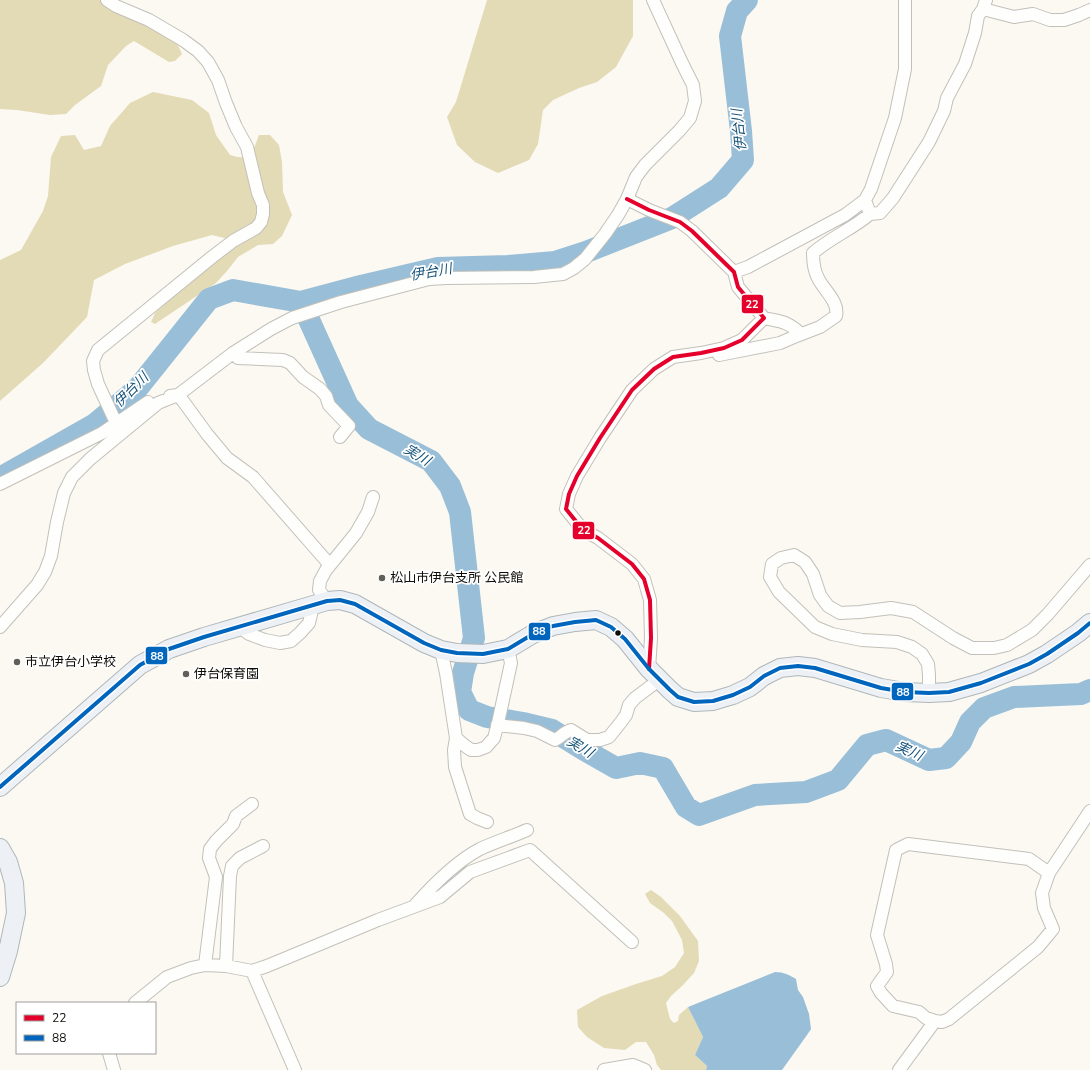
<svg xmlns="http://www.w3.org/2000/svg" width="1090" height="1070" font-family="'Nunito Sans','Noto Sans JP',sans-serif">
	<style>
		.forest { fill: #e3dab6 }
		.water { fill: #99bed7 }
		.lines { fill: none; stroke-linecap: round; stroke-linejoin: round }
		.river { stroke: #99bed7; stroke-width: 22 }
		.minor-casing { stroke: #c2c0b9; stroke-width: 14 }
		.primary-casing { stroke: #afb7ba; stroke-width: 20 }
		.minor { stroke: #fefefd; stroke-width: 12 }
		.primary { stroke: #edf1f5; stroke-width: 18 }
		.bus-1-casing { stroke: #fff; stroke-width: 7 }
		.bus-2-casing { stroke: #fff; stroke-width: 7 }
		.bus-1 { stroke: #e4002b; stroke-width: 4 }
		.bus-2 { stroke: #0065bd; stroke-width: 4 }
		.poi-dot { fill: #615f59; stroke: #fff; stroke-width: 1.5 }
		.bus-dot { fill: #0e0c06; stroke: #fff; stroke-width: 1.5 }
		.labels { text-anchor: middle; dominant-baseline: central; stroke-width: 3.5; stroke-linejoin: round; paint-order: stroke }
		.poi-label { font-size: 13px; fill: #0e0c06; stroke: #fff; text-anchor: start }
		.water-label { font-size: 14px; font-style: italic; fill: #17547b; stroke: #fff }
		.line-badge { stroke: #fff; stroke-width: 1.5 }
		.badge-label { font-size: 11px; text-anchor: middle; font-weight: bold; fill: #fff }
	</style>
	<rect width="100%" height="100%" fill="#fbf9f2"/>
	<!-- forest -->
	<path class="forest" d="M 0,0 L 100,0 L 113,8 L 147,26 L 167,35 L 177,43 L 182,54 L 175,61 L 169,62 L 134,41 L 126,46 L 108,65 L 101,86 L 75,105 L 66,114 L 50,115 L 17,110 L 0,109 Z
		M 487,0 L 633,0 L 633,36 L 616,67 L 597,82 L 579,88 L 553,100 L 543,110 L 538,144 L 529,160 L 498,173 L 475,162 L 457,145 L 447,117 L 456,102 Z
		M 153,92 L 192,100 L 209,113 L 216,135 L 230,155 C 234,156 239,158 243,157 C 253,157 256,142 259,135 L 270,135 L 279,145 L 282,162 L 283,192 L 292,215 L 282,236 L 273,244 L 258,245 L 238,257 L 227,271 L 216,283 L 155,324 L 151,322 L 155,313 L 230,247 L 228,239 L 212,235 L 173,246 L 125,264 L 94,280 L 87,317 L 43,363 L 0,401 L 0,260 L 21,250 L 43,211 L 48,196 L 51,157 L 61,136 L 75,135 L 84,150 L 101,146 L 110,126 L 130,103 Z
		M 651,890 L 661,897 L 680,916 L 698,941 L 699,961 L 694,973 L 682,986 L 671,996 L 666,1003 L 670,1019 L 674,1023 L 678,1021 L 679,1015 L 688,1007 L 703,1037 L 695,1055 L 707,1066 L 706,1070 L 661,1070 L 657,1065 L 654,1055 L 646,1042 L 636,1042 L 625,1050 L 604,1048 L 587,1037 L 578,1027 L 577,1010 L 602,996 L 636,984 L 662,976 L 675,967 L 684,953 L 682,940 L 672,921 L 664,913 L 650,903 L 645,894 Z"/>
	<!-- water -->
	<path class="water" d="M 775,972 C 784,972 789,975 796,979 L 798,990 L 803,997 L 809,1014 L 811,1029 L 807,1035 L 782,1070 L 706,1070 L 707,1066 L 695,1055 L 703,1037 L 688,1007 Z"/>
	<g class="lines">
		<!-- river -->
		<path class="river" d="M 301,302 L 348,406 L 369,429 L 431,461 L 450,486 L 460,512 L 474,638 L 463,673 L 460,692 L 469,710 L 487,717 L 523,723 L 552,730 L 581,748 L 616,768 L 640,763 L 663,768 L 686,807 L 699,815 L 755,795 L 806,792 L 838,780 L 867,745 L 886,740 L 929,760 L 946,758 L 961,742 L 970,722 L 984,708 L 1014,697 L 1081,694 L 1090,690
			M 0,478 L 95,424 L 137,389 L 209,299 L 233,290 L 301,302 L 361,286 L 438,268 L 508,266 L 555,262 L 586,252 L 672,218 L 719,188 L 743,160 L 741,131 L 730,36 L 737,11 L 747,0"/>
		<defs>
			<path id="minor" d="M 107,0 L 116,6 L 149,20 L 183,40 L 198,51 L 208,62 L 218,80 L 226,103 L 236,127 L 247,147 L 258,193 L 263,205 L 263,214 L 261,222 L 256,228 L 233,241 L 212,257 L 98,350 L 93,361 L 94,370 L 98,384 L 116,423
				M 983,9 L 1014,17 L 1033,14 L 1050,20 L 1064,20 L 1079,15 L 1090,10
				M 627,199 L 649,210 L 680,222 L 692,231 L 734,272 L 738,287 L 764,318 L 742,340 L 724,348 L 701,353 L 673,357 L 654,369 L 632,390 L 600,438 L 577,476 L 569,494 L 566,509 L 583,530 L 598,538 L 632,564 L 644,579 L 650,600 L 651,638 L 649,669
				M 870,214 L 880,213 L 893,198 L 929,142 L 944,111 L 947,98 L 965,64 L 975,33 L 978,16 L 983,9 L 986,0
				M 734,272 L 748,267 L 845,215 L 865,200 L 871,189 L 895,118 L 905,69 L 905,0
				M 764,318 C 782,322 787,321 801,334
				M 233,353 L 238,358 L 283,360 L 290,363 L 303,377 L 320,389 L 326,396 L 329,405 L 349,426 L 340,437
				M 719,355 L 780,343 L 794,337 L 820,327 L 836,316 C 839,302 825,291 819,280 C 814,272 813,262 813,253 C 830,238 852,229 870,214 L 865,200
				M 170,396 L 178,395 L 183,401 L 207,434 L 227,458 L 253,477 L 330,565
				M 0,484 L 102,433 L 148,402
				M 327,601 L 319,590 L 320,581 L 326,570 L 356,533 L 368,512 L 373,497
				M 0,627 L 37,585 L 45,572 L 51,556 L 57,522 L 64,493 L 72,477 L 90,459 L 158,403 L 178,395 L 233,353 L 271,329 L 292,318 L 341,302 L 429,279 L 447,278 L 534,277 L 553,275 L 563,274 L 574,268 L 585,259 L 605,234 L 618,215 L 627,199 L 636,177 L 645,165 L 679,131 L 690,118 L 695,101 L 693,85 L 682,63 L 653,0
				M 240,627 L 249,634 L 265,640 L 280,643 L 291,641 L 300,633 L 309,623 L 313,606
				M 441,650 L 446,673 L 456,738 L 464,745 L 471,750 L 478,750 L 486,747 L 494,738 L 498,723 L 511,663 L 508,649
				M 929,693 L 929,675 L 928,664 L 922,654 L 912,647 L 897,642 L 862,640 L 832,634 L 815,627 L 779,592 L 770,577 L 772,564 L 781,558 L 794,555 L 805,562 L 813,574 L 820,595 L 828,606 L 840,613 L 860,612 L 891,608 L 913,612 L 953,638 L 972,648 L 994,648 L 1007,645 L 1032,630 L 1048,614 L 1090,565
				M 497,725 L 524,728 L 537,731 L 555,740 C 561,737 564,732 571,730 L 587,740 L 600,740 L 609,737 L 621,722 L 626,715 L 629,705 L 635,698 L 659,680
				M 456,738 L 454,750 L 455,767 L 470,814 L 477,818 L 487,822
				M 1049,873 L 1029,859 L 908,844 L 896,850 L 877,935 L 886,964 L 887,972 L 877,986 L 881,993 L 893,1006 L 919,1012 L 926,1018 L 935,1021 L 942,1022 L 949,1019 L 1038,947 L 1053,929 L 1044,908 L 1042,893 L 1049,873 L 1090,811
				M 416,904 C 433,885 457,861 480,849 C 495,842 511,837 527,830
				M 205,965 L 216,877 L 209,858 L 210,849 L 216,841 L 233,824 L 236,816 L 252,804
				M 226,966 L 230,876 L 232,866 L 240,858 L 263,846
				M 252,971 L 295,1070
				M 135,1003 L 167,977 L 191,968 L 205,965 L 226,966 L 252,971 L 267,966 L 378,920 L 440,897 L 470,872 L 530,850 L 632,942
				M 109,1053 L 114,1070
				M 604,1070 L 633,1065 L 645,1070
				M 899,1070 L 935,1021"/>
			<path id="primary" d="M 0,787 L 140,665 L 169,649 L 204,637 L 327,601 L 340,600 L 355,604 L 424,643 L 441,650 L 457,653 L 483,654 L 508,649 L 533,634 L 553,626 L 575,622 L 596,620 L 611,627 L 625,639 L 649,669 L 670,690 L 678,697 L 694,702 L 713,701 L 733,695 L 750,687 L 764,676 L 780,668 L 798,666 L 815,668 L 881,688 L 905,692 L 929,693 L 949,692 L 981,683 L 1029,664 L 1047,654 L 1078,633 L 1090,623
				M 0,848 L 8,862 L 14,883 L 16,913 L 8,951 L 0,977"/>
		</defs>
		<!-- minor casing -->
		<use href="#minor" class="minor-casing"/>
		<!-- primary casing -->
		<use href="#primary" class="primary-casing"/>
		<!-- minor -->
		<use href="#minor" class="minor"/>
		<!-- primary -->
		<use href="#primary" class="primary"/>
		<defs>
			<path id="bus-1" d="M 627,199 L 649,210 L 680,222 L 692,231 L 734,272 L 738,287 L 764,318 L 742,340 L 724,348 L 701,353 L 673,357 L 654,369 L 632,390 L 600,438 L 577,476 L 569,494 L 566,509 L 583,530 L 598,538 L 632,564 L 644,579 L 650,600 L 651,638 L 649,669"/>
			<path id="bus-2" d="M 0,787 L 140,665 L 169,649 L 204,637 L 327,601 L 340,600 L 355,604 L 424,643 L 441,650 L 457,653 L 483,654 L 508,649 L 533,634 L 553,626 L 575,622 L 596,620 L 611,627 L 625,639 L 649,669 L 670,690 L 678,697 L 694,702 L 713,701 L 733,695 L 750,687 L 764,676 L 780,668 L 798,666 L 815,668 L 881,688 L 905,692 L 929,693 L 949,692 L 981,683 L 1029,664 L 1047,654 L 1078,633 L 1090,623"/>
		</defs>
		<!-- bus-1 casing -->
		<use href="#bus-1" class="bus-1-casing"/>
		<!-- bus-2 casing -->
		<use href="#bus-2" class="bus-2-casing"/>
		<!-- bus-1 -->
		<use href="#bus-1" class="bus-1"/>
		<!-- bus-2 -->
		<use href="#bus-2" class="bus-2"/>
	</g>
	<!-- markers -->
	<g class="poi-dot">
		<circle cx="382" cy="578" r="4"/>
		<circle cx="17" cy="662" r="4"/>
		<circle cx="186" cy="674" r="4"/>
	</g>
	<circle class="bus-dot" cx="618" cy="633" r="3.5"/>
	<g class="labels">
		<!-- poi labels -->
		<g class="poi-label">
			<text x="390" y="578">松山市伊台支所 公民館</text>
			<text x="25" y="662">市立伊台小学校</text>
			<text x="194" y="674">伊台保育園</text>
		</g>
		<!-- water labels -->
		<g class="water-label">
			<text transform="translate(739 130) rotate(-96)">伊台川</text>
			<text transform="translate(431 272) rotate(-10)">伊台川</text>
			<text transform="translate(131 390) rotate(-45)">伊台川</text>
			<text transform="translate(417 455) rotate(31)">実川</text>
			<text transform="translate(580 747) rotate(31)">実川</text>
			<text transform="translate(909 751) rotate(24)">実川</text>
		</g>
	</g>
	<g class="line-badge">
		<rect x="741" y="294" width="23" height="20" rx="4" fill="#e4002b"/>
		<rect x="572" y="521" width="23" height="19" rx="4" fill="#e4002b"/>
		<rect x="528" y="622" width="23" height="19" rx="4" fill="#0065bd"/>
		<rect x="145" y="646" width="23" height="19" rx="4" fill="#0065bd"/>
		<rect x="891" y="682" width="23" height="19" rx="4" fill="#0065bd"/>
	</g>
	<g class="badge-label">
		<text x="752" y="308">22</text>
		<text x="584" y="534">22</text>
		<text x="539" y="635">88</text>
		<text x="157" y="660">88</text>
		<text x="903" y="696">88</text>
	</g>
	<!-- legend -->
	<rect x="16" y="1002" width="140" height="52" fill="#ffffff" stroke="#9f9e9b"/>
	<rect x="24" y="1015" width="20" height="6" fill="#e4002b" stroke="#9f9e9b"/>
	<text x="52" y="1022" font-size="12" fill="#0e0c06">22</text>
	<rect x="24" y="1035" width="20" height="6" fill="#0065bd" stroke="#9f9e9b"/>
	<text x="52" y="1042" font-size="12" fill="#0e0c06">88</text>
</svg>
